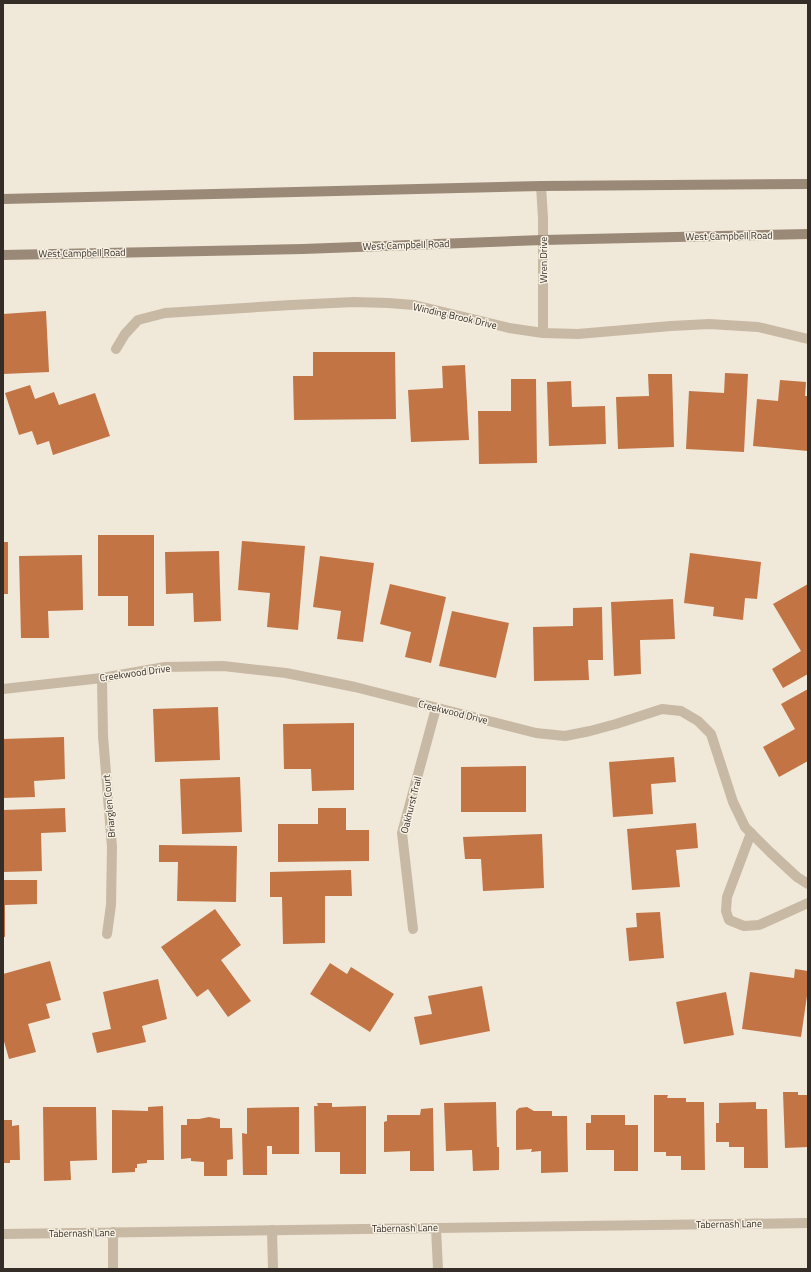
<svg xmlns="http://www.w3.org/2000/svg" width="811" height="1272" font-family="'Titillium Web',sans-serif">
	<style>
		.building { fill: #c27445 }
		.lines { fill: none; stroke-linecap: round; stroke-linejoin: round }
		.service { stroke: #c8b9a5; stroke-width: 10 }
		.minor { stroke: #c8b9a5; stroke-width: 10 }
		.secondary { stroke: #9b8977; stroke-width: 10 }
		.labels { text-anchor: middle; dominant-baseline: central; stroke-width: 3; stroke-linejoin: round; paint-order: stroke }
		.street-label { font-size: 10px; fill: #342c26; stroke: #f8f2e5 }
	</style>
	<rect width="100%" height="100%" fill="#f0e8d9"/>
	<!-- building -->
	<path class="building" d="M 46,311 L 49,372 L 3,374 L 3,314 Z
		M 313,352 L 395,352 L 396,419 L 294,420 L 293,376 L 313,376 Z
		M 465,365 L 469,440 L 411,442 L 408,390 L 443,388 L 442,366 Z
		M 725,373 L 748,374 L 744,452 L 686,449 L 689,391 L 724,393 Z
		M 648,374 L 672,374 L 674,447 L 618,449 L 616,397 L 649,396 Z
		M 511,379 L 536,379 L 537,463 L 479,464 L 478,411 L 511,411 Z
		M 780,380 L 806,382 L 805,396 L 808,396 L 808,451 L 753,446 L 757,399 L 778,401 Z
		M 571,381 L 572,407 L 605,406 L 606,444 L 549,446 L 547,382 Z
		M 30,385 L 35,399 L 54,392 L 59,405 L 95,393 L 110,436 L 53,455 L 49,441 L 37,445 L 32,431 L 19,435 L 5,393 Z
		M 98,535 L 154,535 L 154,626 L 128,626 L 128,596 L 98,596 Z
		M 242,541 L 305,546 L 298,630 L 267,627 L 270,593 L 238,590 Z
		M 3,542 L 8,542 L 8,594 L 3,594 Z
		M 219,551 L 221,621 L 194,622 L 193,593 L 166,594 L 165,552 Z
		M 690,553 L 761,562 L 757,599 L 745,598 L 743,620 L 713,616 L 714,607 L 684,603 Z
		M 82,555 L 83,610 L 48,611 L 49,638 L 21,638 L 19,556 Z
		M 320,556 L 374,563 L 363,642 L 337,639 L 341,611 L 313,607 Z
		M 390,584 L 446,597 L 431,663 L 405,657 L 411,632 L 380,624 Z
		M 808,584 L 808,674 L 783,688 L 772,669 L 801,651 L 773,604 Z
		M 673,599 L 675,639 L 640,640 L 641,674 L 614,676 L 611,602 Z
		M 602,607 L 603,660 L 588,660 L 589,680 L 534,681 L 533,627 L 573,626 L 573,608 Z
		M 452,611 L 509,623 L 496,678 L 439,666 Z
		M 808,689 L 808,761 L 779,777 L 763,747 L 795,729 L 781,704 Z
		M 218,707 L 220,760 L 155,762 L 153,709 Z
		M 354,723 L 354,790 L 312,791 L 311,769 L 284,769 L 283,724 Z
		M 64,737 L 65,779 L 34,781 L 35,797 L 3,798 L 3,739 Z
		M 674,757 L 676,782 L 651,784 L 653,814 L 613,817 L 609,762 Z
		M 526,766 L 526,812 L 461,812 L 461,767 Z
		M 240,777 L 242,832 L 182,834 L 180,779 Z
		M 65,808 L 66,832 L 41,833 L 42,871 L 3,872 L 3,810 Z
		M 318,808 L 346,808 L 346,830 L 369,830 L 369,861 L 278,862 L 278,824 L 318,824 Z
		M 696,823 L 698,848 L 676,850 L 680,887 L 632,890 L 627,829 Z
		M 542,834 L 544,888 L 483,891 L 481,859 L 465,859 L 463,837 Z
		M 159,845 L 237,846 L 236,902 L 177,901 L 178,862 L 159,862 Z
		M 351,870 L 352,896 L 325,896 L 325,943 L 283,944 L 282,897 L 270,897 L 270,872 Z
		M 3,880 L 37,880 L 37,904 L 5,905 L 5,937 L 3,937 Z
		M 215,909 L 241,945 L 221,960 L 251,1001 L 228,1017 L 208,989 L 197,997 L 161,947 Z
		M 660,912 L 664,958 L 629,961 L 626,928 L 637,927 L 636,913 Z
		M 50,961 L 61,1000 L 46,1004 L 50,1018 L 28,1024 L 36,1052 L 9,1059 L 3,1038 L 3,974 Z
		M 330,963 L 347,974 L 351,967 L 394,994 L 370,1032 L 310,994 Z
		M 795,969 L 808,971 L 808,989 L 801,1037 L 742,1029 L 750,972 L 794,978 Z
		M 158,979 L 167,1019 L 142,1026 L 146,1042 L 97,1053 L 92,1033 L 111,1029 L 103,992 Z
		M 482,986 L 490,1031 L 420,1045 L 414,1017 L 432,1014 L 428,996 Z
		M 726,992 L 734,1035 L 684,1044 L 676,1002 Z
		M 783,1092 L 798,1092 L 798,1095 L 808,1095 L 808,1147 L 785,1148 Z
		M 654,1095 L 668,1095 L 667,1098 L 686,1098 L 686,1102 L 704,1102 L 705,1170 L 681,1170 L 681,1156 L 666,1156 L 666,1152 L 654,1152 Z
		M 496,1102 L 497,1147 L 499,1147 L 499,1170 L 473,1171 L 472,1150 L 446,1151 L 444,1103 Z
		M 756,1102 L 756,1109 L 767,1109 L 768,1168 L 744,1168 L 744,1147 L 729,1147 L 729,1142 L 716,1142 L 716,1123 L 719,1123 L 719,1103 Z
		M 317,1103 L 332,1103 L 332,1107 L 366,1106 L 366,1174 L 340,1174 L 340,1152 L 315,1152 L 314,1106 L 318,1106 Z
		M 163,1106 L 164,1160 L 147,1160 L 147,1163 L 137,1164 L 137,1168 L 135,1168 L 135,1172 L 112,1173 L 112,1110 L 148,1111 L 148,1107 Z
		M 43,1107 L 96,1107 L 97,1160 L 70,1161 L 71,1180 L 44,1181 Z
		M 299,1107 L 299,1154 L 272,1154 L 272,1146 L 267,1146 L 267,1175 L 243,1175 L 242,1133 L 247,1134 L 247,1108 Z
		M 527,1107 L 534,1111 L 552,1111 L 552,1116 L 567,1116 L 568,1172 L 541,1173 L 541,1151 L 531,1152 L 532,1149 L 516,1150 L 516,1111 L 519,1108 Z
		M 433,1108 L 434,1171 L 410,1171 L 410,1151 L 384,1152 L 384,1122 L 387,1121 L 387,1115 L 420,1115 L 421,1109 Z
		M 591,1115 L 625,1115 L 625,1125 L 638,1125 L 638,1171 L 614,1171 L 614,1150 L 586,1150 L 586,1123 L 591,1123 Z
		M 209,1117 L 220,1119 L 220,1128 L 232,1128 L 233,1159 L 227,1160 L 227,1176 L 204,1176 L 204,1162 L 191,1161 L 191,1158 L 181,1159 L 181,1125 L 187,1125 L 187,1119 L 199,1119 Z
		M 3,1120 L 12,1120 L 12,1126 L 19,1125 L 20,1160 L 10,1160 L 10,1163 L 3,1163 Z"/>
	<g class="lines">
		<!-- service -->
		<path class="service" d="M 751,833 L 727,897 L 726,911 L 729,920 L 744,926 L 759,925 L 808,903
			M 272,1230 L 273,1269"/>
		<!-- minor -->
		<path class="minor" d="M 541,186 L 543,218 L 543,333
			M 116,349 L 125,334 L 138,320 L 165,313 L 291,305 L 354,302 L 388,303 L 414,305 L 509,328 L 543,333 L 578,334 L 671,326 L 709,324 L 758,327 L 808,339
			M 102,678 L 103,736 L 112,847 L 111,905 L 107,934
			M 3,689 L 102,678 L 165,667 L 223,666 L 286,673 L 355,687 L 536,733 L 565,736 L 590,731 L 616,724 L 662,709 L 681,711 L 698,721 L 711,734 L 733,802 L 745,827 L 770,852 L 797,877 L 808,884
			M 413,929 L 402,833 L 436,708
			M 436,1228 L 438,1269
			M 113,1232 L 113,1269
			M 3,1234 L 808,1223"/>
		<!-- secondary -->
		<path class="secondary" d="M 3,199 L 541,186 L 808,184
			M 3,255 L 303,249 L 543,240 L 808,234"/>
	</g>
	<g class="labels">
		<!-- street labels -->
		<g class="street-label">
			<text transform="translate(729 236) rotate(-1)">West Campbell Road</text>
			<text transform="translate(406 245) rotate(-2)">West Campbell Road</text>
			<text transform="translate(82 253) rotate(-1)">West Campbell Road</text>
			<text transform="translate(543 260) rotate(-90)">Wren Drive</text>
			<text transform="translate(455 316) rotate(13)">Winding Brook Drive</text>
			<text transform="translate(135 673) rotate(-8)">Creekwood Drive</text>
			<text transform="translate(453 712) rotate(14)">Creekwood Drive</text>
			<text transform="translate(411 805) rotate(-76)">Oakhurst Trail</text>
			<text transform="translate(109 806) rotate(-95)">Briarglen Court</text>
			<text transform="translate(729 1224) rotate(-1)">Tabernash Lane</text>
			<text transform="translate(405 1228) rotate(-1)">Tabernash Lane</text>
			<text transform="translate(82 1233) rotate(-1)">Tabernash Lane</text>
		</g>
	</g>
	<!-- border -->
	<rect width="811" height="1272" fill="none" stroke="#342c26" stroke-width="8"/>
</svg>
